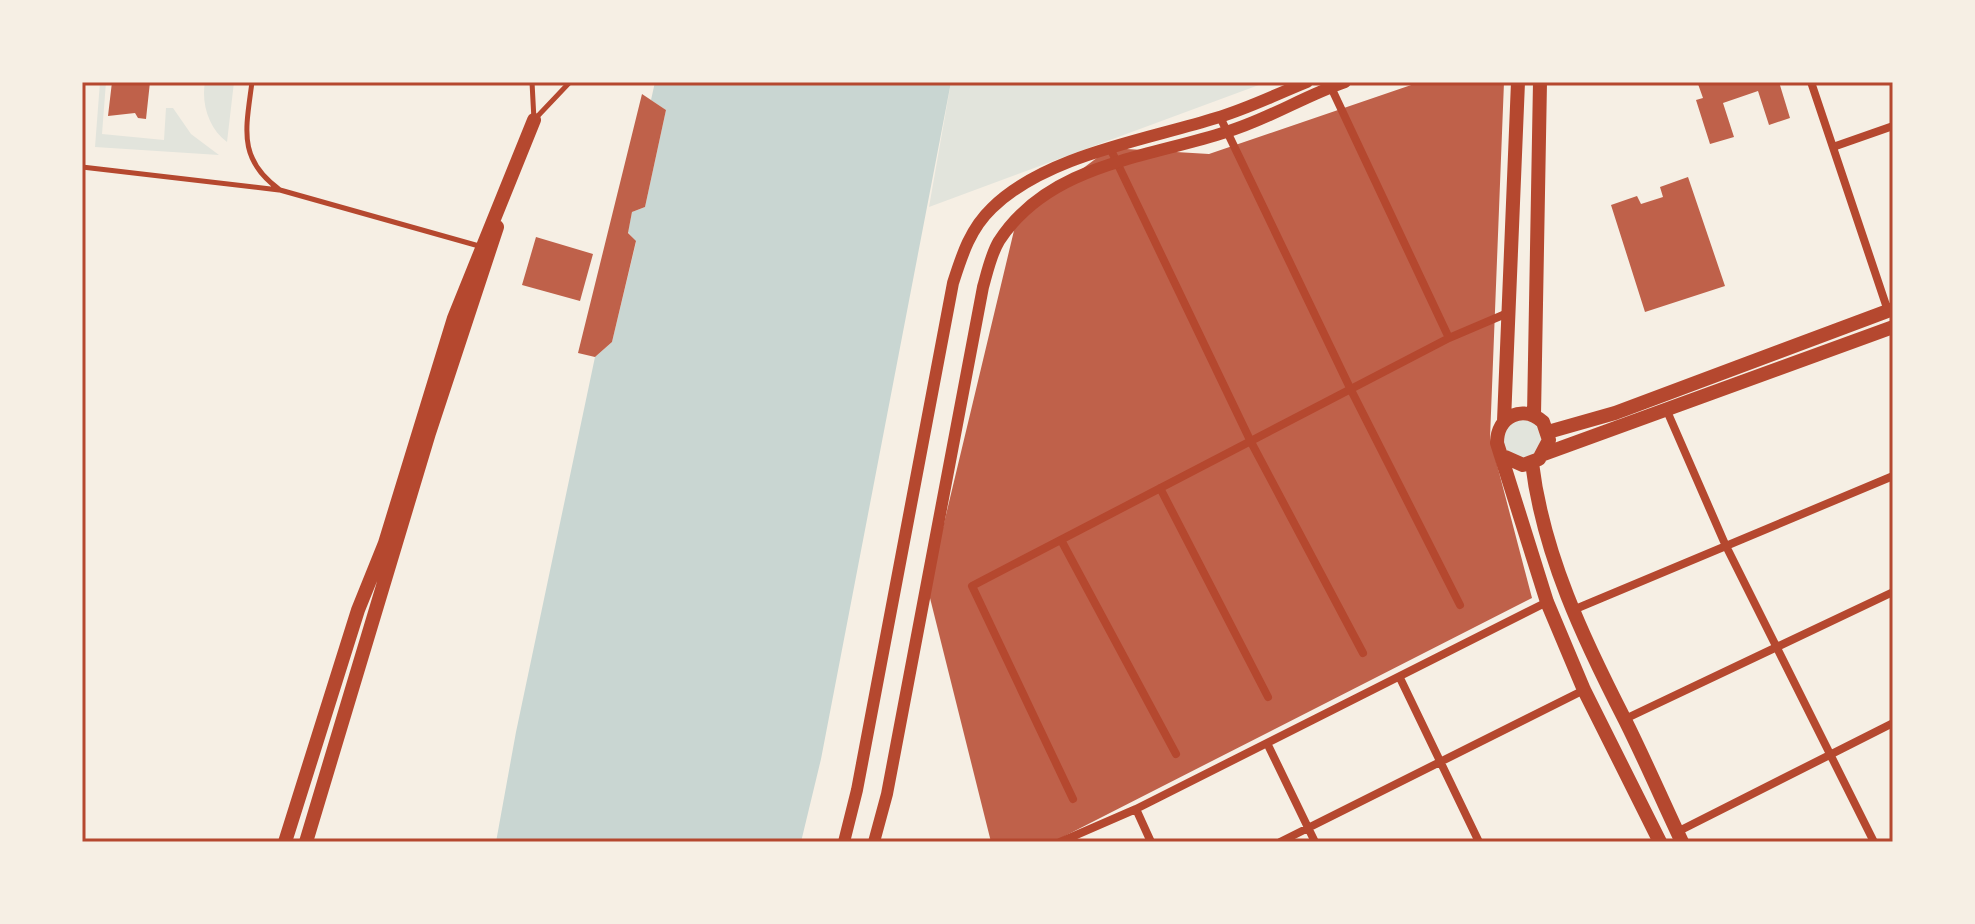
<svg xmlns="http://www.w3.org/2000/svg" width="1975" height="924" font-family="Manrope,sans-serif">
	<style>
		.green { fill: #e2e4dc }
		.water { fill: #c9d6d2 }
		.building { fill: #bf614a }
		.lines { fill: none; stroke-linecap: round; stroke-linejoin: round }
		.service { stroke: #b5482f; stroke-width: 5 }
		.minor { stroke: #b5482f; stroke-width: 8 }
		.tertiary { stroke: #b5482f; stroke-width: 12 }
		.secondary { stroke: #b5482f; stroke-width: 14 }
		.neatline { fill: none; stroke: #b5482f; stroke-width: 3 }
	</style>
	<rect width="100%" height="100%" fill="#f6efe4"/>
	<!-- green -->
	<path class="green" d="M 100,82 L 106,82 L 102,134 L 164,140 L 166,108 L 173,108 L 191,134 L 219,155 L 95,147 Z
		M 205,82 L 234,82 L 227,142 C 209,129 201,104 205,82 Z
		M 951,82 L 1267,82 L 929,207 Z
		M 1514,418 L 1537,421 L 1543,447 L 1523,461 L 1503,448 L 1504,427 Z"/>
	<!-- water -->
	<path class="water" d="M 655,82 L 951,82 L 821,759 L 801,842 L 496,842 L 516,732 L 595,357 L 612,342 L 636,242 L 628,232 L 632,212 L 645,207 L 666,110 L 651,100 Z"/>
	<!-- building -->
	<path class="building" d="M 112,82 L 150,82 L 146,119 L 138,118 L 135,113 L 108,116 Z
		M 1420,82 L 1504,82 L 1490,438 L 1532,598 L 1053,842 L 991,842 L 928,590 L 1017,218 L 1110,148 L 1209,154 Z
		M 1703,82 L 1779,82 L 1790,118 L 1769,125 L 1758,91 L 1723,103 L 1734,137 L 1710,144 L 1696,100 L 1703,98 L 1698,84 Z
		M 642,94 L 666,110 L 645,207 L 632,212 L 628,233 L 636,241 L 612,342 L 595,357 L 578,353 Z
		M 1688,177 L 1725,286 L 1645,312 L 1611,205 L 1637,196 L 1641,204 L 1663,197 L 1660,187 Z
		M 536,237 L 593,254 L 580,301 L 522,285 Z"/>
	<g class="lines">
		<!-- service -->
		<path class="service" d="M 252,82 C 246,129 237,159 280,190 L 479,246
			M 532,82 L 534,120 L 570,82
			M 82,167 L 279,190"/>
		<!-- minor -->
		<path class="minor" d="M 1811,82 L 1888,311
			M 1220,117 L 1351,390 L 1460,605
			M 1833,147 L 1893,126
			M 1110,148 L 1251,442 L 1363,653
			M 1449,338 L 1510,312
			M 1667,411 L 1725,544 L 1874,842
			M 1160,488 L 1268,697
			M 1061,540 L 1176,754
			M 1573,610 L 1893,476
			M 1400,678 L 1479,842
			M 1625,719 L 1893,592
			M 1267,743 L 1315,842
			M 1073,799 L 972,586 L 1449,338 L 1329,83
			M 1136,809 L 1151,842
			M 1677,832 L 1893,723
			M 1060,842 L 1136,809 L 1547,602
			M 1280,842 L 1584,690"/>
		<!-- tertiary -->
		<path class="tertiary" d="M 844,842 L 857,790 L 953,283 C 962,255 970,229 992,208 C 1046,155 1146,140 1216,118 C 1247,109 1277,94 1307,82
			M 874,842 L 887,794 L 983,287 C 987,273 991,254 999,241 C 1049,164 1146,158 1226,132 C 1267,120 1304,96 1345,82"/>
		<!-- secondary -->
		<path class="secondary" d="M 1534,415 L 1540,82
			M 1504,421 L 1518,82
			M 1548,432 L 1615,413 L 1893,309
			M 1544,454 L 1893,327
			M 1505,457 L 1523,465 L 1539,459 L 1549,440 L 1543,422 C 1523,404 1497,416 1497,443 L 1547,602 L 1584,690 L 1660,842
			M 1532,463 C 1543,554 1584,640 1625,720 C 1645,760 1663,802 1682,842
			M 285,842 L 358,610 L 385,543 L 454,318 L 534,120
			M 306,842 L 429,433 L 497,227"/>
	</g>
	<!-- border -->
	<rect width="1975" height="924" fill="none" stroke="#f6efe4" stroke-width="168"/>
	<rect x="84" y="84" width="1807" height="756" class="neatline"/>
</svg>
